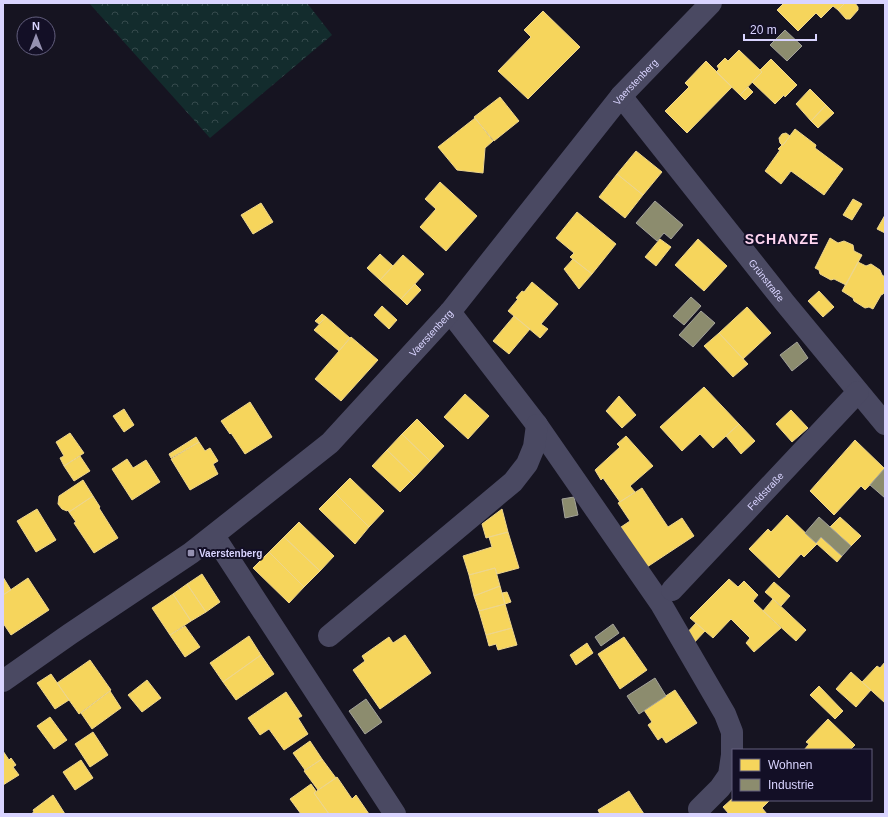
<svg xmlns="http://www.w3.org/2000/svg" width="888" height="817" font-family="Helvetica,sans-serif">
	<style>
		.forest { fill: url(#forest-crowns) }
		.homes { fill: #f6d55c; stroke: #edd58d }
		.industry { fill: #8c8c6e; stroke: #a3a29a }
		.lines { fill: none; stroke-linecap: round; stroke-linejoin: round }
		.minor { stroke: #4a4962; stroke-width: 22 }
		.poi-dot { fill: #9591b1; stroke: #130f26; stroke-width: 1.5 }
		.labels { text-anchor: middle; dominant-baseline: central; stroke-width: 4; stroke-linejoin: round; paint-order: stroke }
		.street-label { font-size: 10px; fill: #d9d4ff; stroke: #130f26 }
		.poi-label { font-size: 10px; font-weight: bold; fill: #d9d4ff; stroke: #130f26; text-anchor: start }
		.district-label { font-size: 14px; font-weight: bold; letter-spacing: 1px; fill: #ffd6f0; stroke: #130f26 }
	</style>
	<defs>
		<pattern id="forest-crowns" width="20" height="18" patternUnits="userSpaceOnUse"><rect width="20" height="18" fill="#132c2d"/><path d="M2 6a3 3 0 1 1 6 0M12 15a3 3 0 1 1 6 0" fill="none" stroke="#354a4c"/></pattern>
	</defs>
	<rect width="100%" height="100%" fill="#161421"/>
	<!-- forest -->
	<path class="forest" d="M 89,3 L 307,3 L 332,35 L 210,138 Z"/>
	<!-- homes -->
	<path class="homes" d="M 784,3 L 845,3 L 838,10 L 833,6 L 821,18 L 816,13 L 798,31 L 777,10 Z
		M 845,3 L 855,3 L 858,7 L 858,10 L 850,19 L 846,19 L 838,10 Z
		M 543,11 L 580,47 L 528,99 L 498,71 L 531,37 L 524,30 Z
		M 739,50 L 762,72 L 740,95 L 716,72 L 719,69 L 717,66 L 725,58 L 728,61 Z
		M 771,59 L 797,85 L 785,97 L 784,95 L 775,104 L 752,82 L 762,72 L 760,70 Z
		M 706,61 L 732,87 L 687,133 L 665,111 L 689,87 L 685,83 Z
		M 748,87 L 753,92 L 745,100 L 740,95 Z
		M 810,89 L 826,105 L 811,121 L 796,104 Z
		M 500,97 L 519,121 L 494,141 L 474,117 Z
		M 826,105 L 834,113 L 818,128 L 811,121 Z
		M 475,118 L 493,141 L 485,148 L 483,173 L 457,170 L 438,147 Z
		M 795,129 L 816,145 L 815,148 L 843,169 L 824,195 L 791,171 L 781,184 L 765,171 L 780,150 L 778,149 L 782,145 L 783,145 Z
		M 786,133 L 790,136 L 783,145 L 782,145 L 780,143 L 779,138 L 782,134 Z
		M 636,151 L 662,172 L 643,195 L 617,174 Z
		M 617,174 L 643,195 L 625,218 L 599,197 Z
		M 440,182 L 477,216 L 446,251 L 420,227 L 436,209 L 425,199 Z
		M 853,199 L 862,204 L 852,220 L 843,215 Z
		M 261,203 L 273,222 L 253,234 L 241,215 Z
		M 577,212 L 616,244 L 592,274 L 570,257 L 574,253 L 556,238 Z
		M 885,215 L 885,233 L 877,229 Z
		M 830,238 L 838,243 L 844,241 L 853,245 L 854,251 L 862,255 L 846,285 L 834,279 L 831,280 L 820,274 L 819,270 L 815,268 Z
		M 660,239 L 671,247 L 656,266 L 645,257 Z
		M 698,239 L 727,266 L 704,291 L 675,265 Z
		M 380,254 L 393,266 L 380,280 L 367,268 Z
		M 403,255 L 424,274 L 401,299 L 380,280 Z
		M 573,259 L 592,274 L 579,289 L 564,269 Z
		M 858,262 L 866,266 L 871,264 L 880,270 L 882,275 L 885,277 L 885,291 L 883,294 L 881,295 L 873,309 L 869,307 L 865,308 L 854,301 L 853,298 L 842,291 Z
		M 532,282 L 558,304 L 541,324 L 548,329 L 540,338 L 508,311 L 518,299 L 516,298 L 522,291 L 524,292 Z
		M 415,284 L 421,290 L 407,305 L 401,299 Z
		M 819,291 L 834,307 L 823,317 L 808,301 Z
		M 382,306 L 397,320 L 389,329 L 374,315 Z
		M 747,307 L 771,333 L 743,359 L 719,333 Z
		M 322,314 L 326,317 L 319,324 L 315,321 Z
		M 514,316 L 530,329 L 509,354 L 493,341 Z
		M 326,317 L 350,338 L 339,351 L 314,330 Z
		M 719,333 L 748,364 L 733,377 L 704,346 Z
		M 351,337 L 378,360 L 341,401 L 315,379 Z
		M 704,387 L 739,424 L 713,448 L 700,434 L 682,451 L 660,427 Z
		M 465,394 L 489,416 L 468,439 L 444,417 Z
		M 619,396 L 636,415 L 622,428 L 606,411 Z
		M 250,402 L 272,437 L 245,454 L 231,433 L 230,434 L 221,421 Z
		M 124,409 L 134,425 L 124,432 L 113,416 Z
		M 791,410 L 808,428 L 792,442 L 776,424 Z
		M 417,419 L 444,446 L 430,461 L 402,434 Z
		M 739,424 L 755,441 L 741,454 L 726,436 Z
		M 70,433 L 84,453 L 64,466 L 60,458 L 64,456 L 56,442 Z
		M 402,434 L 430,461 L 415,477 L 387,450 Z
		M 626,436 L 653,466 L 630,486 L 635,492 L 620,502 L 603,478 L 601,480 L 595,470 L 620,447 L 617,444 Z
		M 196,437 L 199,442 L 171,458 L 169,454 Z
		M 855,440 L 885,469 L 865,490 L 861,486 L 834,515 L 810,491 Z
		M 199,442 L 205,451 L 210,448 L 218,461 L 213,464 L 218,474 L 190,490 L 171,459 Z
		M 387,450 L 415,477 L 400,492 L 372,466 Z
		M 80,456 L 90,471 L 74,481 L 64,466 Z
		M 127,459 L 133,468 L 146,460 L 160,482 L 132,500 L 112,469 Z
		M 350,478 L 384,511 L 369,527 L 335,493 Z
		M 83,480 L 93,496 L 69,512 L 68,510 L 67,511 L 62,509 L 58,504 L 59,496 Z
		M 642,488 L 668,527 L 682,518 L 694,536 L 647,567 L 621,527 L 630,521 L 618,503 Z
		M 335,493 L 369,527 L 355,544 L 319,509 Z
		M 93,496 L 100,507 L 99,508 L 118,538 L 94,553 L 74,523 L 76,522 L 69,512 Z
		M 37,509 L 56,540 L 36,552 L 17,521 Z
		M 502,509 L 508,532 L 486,538 L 482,524 Z
		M 787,515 L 817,544 L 804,557 L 801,554 L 779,578 L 749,549 L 768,529 L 771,532 Z
		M 840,517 L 861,536 L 851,546 L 830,527 Z
		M 299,522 L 334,556 L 320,571 L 284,537 Z
		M 508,532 L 519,568 L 497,574 L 495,568 L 469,575 L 463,556 L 492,547 L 489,537 Z
		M 284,537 L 320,571 L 304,587 L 269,552 Z
		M 821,537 L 842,556 L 837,562 L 816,543 Z
		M 269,552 L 304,587 L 289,603 L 253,568 Z
		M 495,568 L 500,586 L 474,596 L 469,575 Z
		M 202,574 L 220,602 L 206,612 L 187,584 Z
		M 3,577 L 11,590 L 3,595 Z
		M 28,578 L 49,610 L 11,635 L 3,623 L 3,595 Z
		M 729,579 L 738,587 L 744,581 L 758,595 L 753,601 L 781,628 L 754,652 L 746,643 L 750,638 L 731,619 L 713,638 L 690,618 Z
		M 774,582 L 790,596 L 781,606 L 765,592 Z
		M 187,584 L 206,612 L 191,621 L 173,594 Z
		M 500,586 L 505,604 L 479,611 L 474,596 Z
		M 507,592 L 511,602 L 505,604 L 502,593 Z
		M 173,594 L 191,621 L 170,635 L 152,608 Z
		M 773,599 L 806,630 L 796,641 L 763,611 Z
		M 505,604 L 512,628 L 486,635 L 479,611 Z
		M 696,623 L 705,631 L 692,645 L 685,635 Z
		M 185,626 L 200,647 L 185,657 L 170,635 Z
		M 512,628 L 517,645 L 498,650 L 496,644 L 489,646 L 486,635 Z
		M 405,635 L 431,673 L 380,709 L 353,670 L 365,661 L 362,656 L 389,637 L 393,643 Z
		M 249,636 L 261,655 L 223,682 L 210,663 Z
		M 624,637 L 647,670 L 620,689 L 598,654 Z
		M 587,643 L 593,653 L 576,665 L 570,655 Z
		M 261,655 L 274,674 L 236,700 L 223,682 Z
		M 90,660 L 111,690 L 79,714 L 57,683 Z
		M 885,662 L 885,703 L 862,682 L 877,666 L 880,668 Z
		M 851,672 L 871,690 L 856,707 L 836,689 Z
		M 51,674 L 69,700 L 55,709 L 37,683 Z
		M 147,680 L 161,698 L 142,712 L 128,695 Z
		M 819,686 L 843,711 L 835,719 L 810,695 Z
		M 675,690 L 697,723 L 666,743 L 662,737 L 658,740 L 648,725 L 652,722 L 644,710 Z
		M 110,691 L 121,708 L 92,729 L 81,713 Z
		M 286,692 L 302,716 L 298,718 L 308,734 L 284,750 L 269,729 L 260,735 L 248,718 Z
		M 50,717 L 67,740 L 54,749 L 37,726 Z
		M 828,719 L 855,745 L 850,750 L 804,750 L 809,744 L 806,742 Z
		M 93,732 L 108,755 L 90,767 L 75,744 Z
		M 310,741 L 322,759 L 305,770 L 293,753 Z
		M 3,751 L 9,760 L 11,758 L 16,765 L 13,767 L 19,775 L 3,785 Z
		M 322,759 L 336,778 L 318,790 L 304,771 Z
		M 81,760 L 93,778 L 75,790 L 63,772 Z
		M 337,777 L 352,799 L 356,795 L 369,814 L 329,814 L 314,793 Z
		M 311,784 L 316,791 L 314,793 L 329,814 L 301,814 L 290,799 Z
		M 629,791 L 644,814 L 600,814 L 598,810 Z
		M 53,795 L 65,814 L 31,814 L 34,812 L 33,810 Z
		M 733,798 L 733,800 L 770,800 L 762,808 L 767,814 L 729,814 L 723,807 Z"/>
	<!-- industry -->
	<path class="industry" d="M 785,30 L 802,46 L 787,61 L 770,45 Z
		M 655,201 L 683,225 L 671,239 L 664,233 L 657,241 L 636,223 Z
		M 691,297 L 701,306 L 684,325 L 673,316 Z
		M 701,311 L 715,323 L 693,347 L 679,335 Z
		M 797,342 L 808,358 L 792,371 L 780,355 Z
		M 884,469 L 885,470 L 885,498 L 870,485 Z
		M 574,497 L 578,515 L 565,518 L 562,499 Z
		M 819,517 L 851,546 L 842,556 L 821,537 L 816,543 L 805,533 Z
		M 613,624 L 619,633 L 601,646 L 595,637 Z
		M 655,678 L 666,696 L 639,714 L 627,696 Z
		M 366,699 L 382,722 L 365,734 L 349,711 Z"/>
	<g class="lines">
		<!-- minor -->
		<g class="minor">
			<path id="s1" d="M 621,96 L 785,303 L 885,424"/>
			<path d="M 450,312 L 537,425 L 661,604 L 725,714 L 732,732 L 732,755 L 729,775 L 720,788 L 699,809"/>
			<path d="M 214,536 L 395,814"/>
			<path id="s2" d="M 672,590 L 858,392"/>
			<path d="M 329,636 L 513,482 L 527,464 L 534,447 L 537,425"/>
			<path id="s3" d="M 3,681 L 70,634 L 191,553 L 330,443 L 450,312 L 621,96 L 711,3"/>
		</g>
	</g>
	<!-- markers -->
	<rect class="poi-dot" x="187" y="549" width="8" height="8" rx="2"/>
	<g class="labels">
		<!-- street labels -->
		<g class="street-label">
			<text stroke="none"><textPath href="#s3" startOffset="878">Vaerstenberg</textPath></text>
			<text stroke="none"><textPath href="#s1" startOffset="235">Grünstraße</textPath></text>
			<text stroke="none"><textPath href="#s3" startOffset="554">Vaerstenberg</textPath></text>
			<text stroke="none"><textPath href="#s2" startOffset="136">Feldstraße</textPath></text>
		</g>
		<!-- poi labels -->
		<g class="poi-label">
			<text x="199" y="553">Vaerstenberg</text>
		</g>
		<!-- district labels -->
		<g class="district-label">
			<text x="782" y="239">SCHANZE</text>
		</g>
	</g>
	<!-- border -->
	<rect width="888" height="817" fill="none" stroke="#d9d4ff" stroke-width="8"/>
	<!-- legend -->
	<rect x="732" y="749" width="140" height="52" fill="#130f26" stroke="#625e7d"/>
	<rect x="740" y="759" width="20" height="12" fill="#f6d55c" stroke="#625e7d"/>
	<text x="768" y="769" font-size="12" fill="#d9d4ff">Wohnen</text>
	<rect x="740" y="779" width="20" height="12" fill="#8c8c6e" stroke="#625e7d"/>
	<text x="768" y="789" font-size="12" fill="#d9d4ff">Industrie</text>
	<!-- north arrow -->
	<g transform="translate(36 36)"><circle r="19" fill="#130f26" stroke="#625e7d"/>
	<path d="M0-3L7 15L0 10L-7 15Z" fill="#9591b1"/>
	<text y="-6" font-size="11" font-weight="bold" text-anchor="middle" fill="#d9d4ff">N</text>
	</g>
	<!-- scale -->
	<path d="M744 34v6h72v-6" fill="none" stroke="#d9d4ff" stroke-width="2"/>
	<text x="750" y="34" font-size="12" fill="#d9d4ff" stroke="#130f26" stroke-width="3" paint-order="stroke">20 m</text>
</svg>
